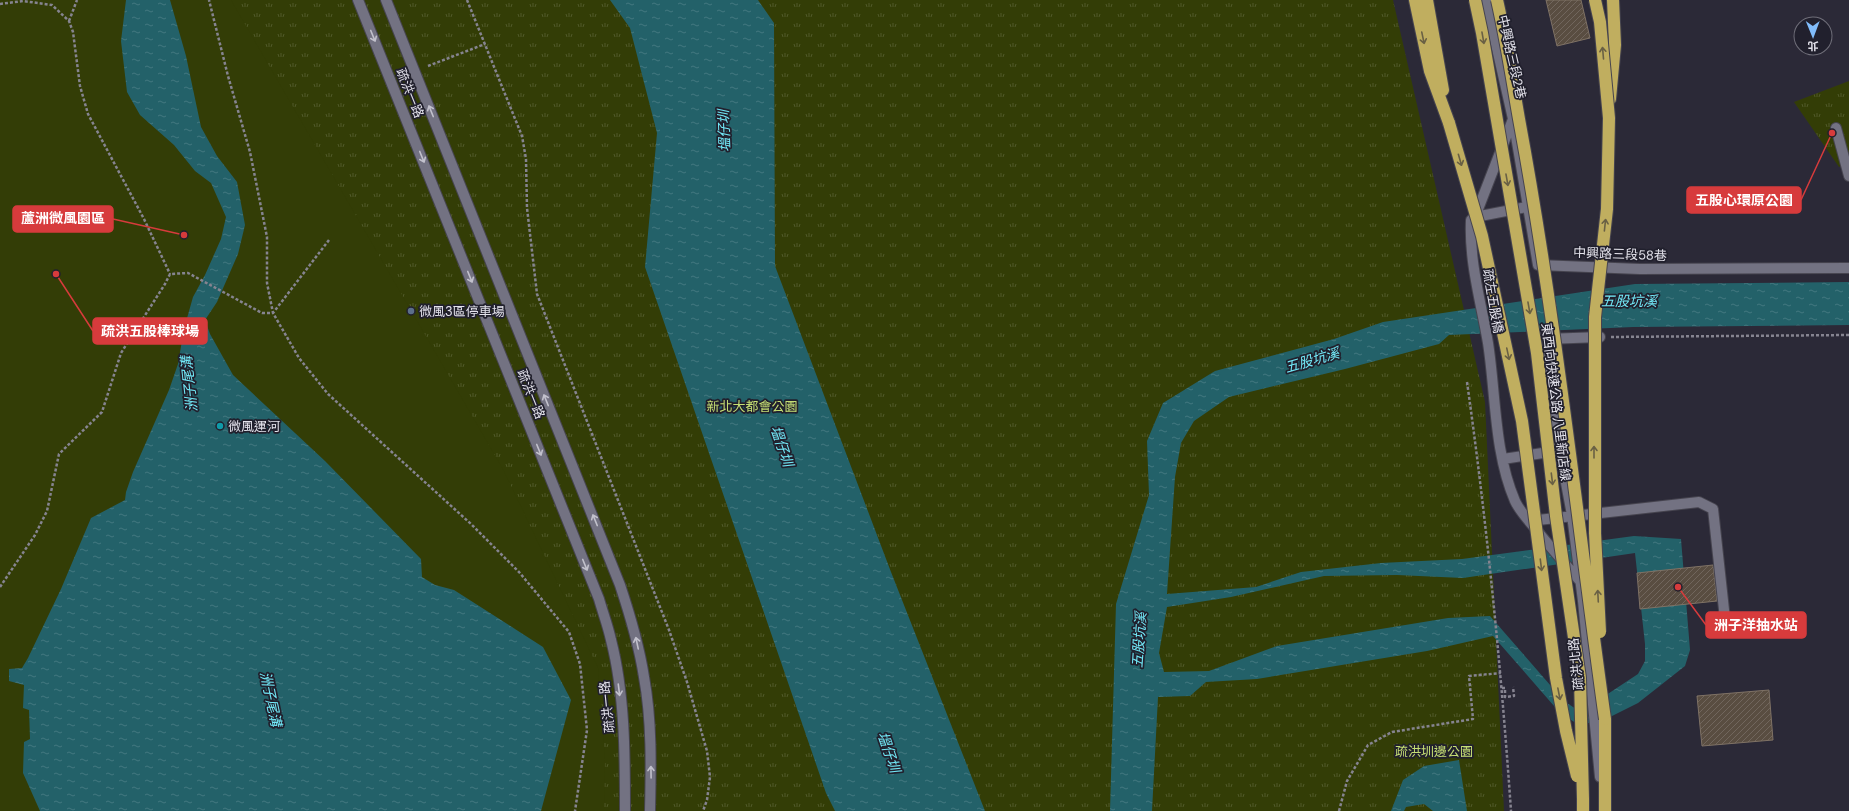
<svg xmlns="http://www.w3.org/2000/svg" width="1849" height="811" font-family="'DM Sans','Noto Sans TC',sans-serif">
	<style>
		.park { fill: url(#park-tufts) }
		.pitch { fill: #333d06 }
		.water { fill: url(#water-ripples); fill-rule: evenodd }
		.building { fill: url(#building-hatch); stroke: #7f7265 }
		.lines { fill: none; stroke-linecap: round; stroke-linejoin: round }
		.minor-casing { stroke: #46444f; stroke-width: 12 }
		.highway-casing { stroke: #46444f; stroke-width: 14 }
		.path { stroke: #868490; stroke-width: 2.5; stroke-dasharray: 3 2; stroke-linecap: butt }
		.minor { stroke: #737282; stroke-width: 10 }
		.highway { stroke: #c0ae5f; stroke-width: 12 }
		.highway-bridge-casing { stroke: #46444f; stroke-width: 14; stroke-linecap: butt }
		.highway-bridge { stroke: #c0ae5f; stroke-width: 12 }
		.oneway { stroke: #c2c1cc }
		.oneway2 { stroke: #696044 }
		.service-dot { fill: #5c6f8a; stroke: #21202d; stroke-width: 1.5 }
		.culture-dot { fill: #0f9aa8; stroke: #21202d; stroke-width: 1.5 }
		.labels { text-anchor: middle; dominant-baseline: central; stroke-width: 3.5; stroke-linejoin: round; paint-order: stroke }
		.street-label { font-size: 13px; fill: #e4e3ec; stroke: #21202d }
		.poi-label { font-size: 13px; fill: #e4e3ec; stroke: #21202d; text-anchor: start }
		.park-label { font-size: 13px; fill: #c6df74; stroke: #21202d }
		.water-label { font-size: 14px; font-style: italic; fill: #72e9f8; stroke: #21202d }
		.leader { fill: none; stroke: #d73b3c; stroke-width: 1.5 }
		.callout-dot { fill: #d73b3c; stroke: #21202d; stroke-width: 1.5 }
		.callout { fill: #d73b3c; stroke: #d73b3c; stroke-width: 1.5 }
		.callout-label { font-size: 14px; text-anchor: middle; font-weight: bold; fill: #fff }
	</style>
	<defs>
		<pattern id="park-tufts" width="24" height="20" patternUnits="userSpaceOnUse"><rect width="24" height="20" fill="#333d06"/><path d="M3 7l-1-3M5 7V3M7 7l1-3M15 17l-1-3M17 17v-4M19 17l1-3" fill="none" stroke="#50592a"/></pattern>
		<pattern id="water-ripples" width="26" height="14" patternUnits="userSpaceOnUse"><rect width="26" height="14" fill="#236169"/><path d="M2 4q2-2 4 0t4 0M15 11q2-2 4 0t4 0" fill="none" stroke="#43787f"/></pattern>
		<pattern id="building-hatch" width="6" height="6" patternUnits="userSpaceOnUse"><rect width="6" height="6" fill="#594d41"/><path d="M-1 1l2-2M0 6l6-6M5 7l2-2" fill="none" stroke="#71665d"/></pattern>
	</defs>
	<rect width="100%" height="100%" fill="#2b2937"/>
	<!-- park -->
	<path class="park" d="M 0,0 L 1393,0 L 1485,402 L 1504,811 L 0,811 Z
		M 1849,81 L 1849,163 L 1839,167 L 1794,102 Z"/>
	<!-- pitch -->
	<path class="pitch" d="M 0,0 L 231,0 L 504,471 L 598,668 L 605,759 L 604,811 L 0,811 Z"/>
	<!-- water -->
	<path class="water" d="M 126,0 L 170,0 L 186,56 L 201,127 L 217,156 L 237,182 L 245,225 L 238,254 L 217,302 L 205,320 L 210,334 L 233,375 L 325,461 L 421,559 L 422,577 L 435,585 L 454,590 L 543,647 L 571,700 L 541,811 L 40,811 L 23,773 L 24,742 L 30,739 L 29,710 L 23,708 L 24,685 L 9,681 L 9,669 L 22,668 L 28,658 L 61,589 L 91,518 L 125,500 L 126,492 L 133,472 L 169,390 L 178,364 L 184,329 L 193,297 L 205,275 L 221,239 L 226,217 L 211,183 L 195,171 L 174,145 L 140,115 L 127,92 L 121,41 Z
		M 610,0 L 758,0 L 774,23 L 775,266 L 891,572 L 985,811 L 835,811 L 826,793 L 645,267 L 657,133 L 630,28 Z
		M 1849,282 L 1849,325 L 1633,327 L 1449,335 L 1439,344 L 1345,369 L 1229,397 L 1194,421 L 1181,443 L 1175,477 L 1167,594 L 1256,587 L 1301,572 L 1381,563 L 1462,559 L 1634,536 L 1681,539 L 1690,650 L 1685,666 L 1638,703 L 1608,718 L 1590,723 L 1576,723 L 1561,714 L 1493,636 L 1427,651 L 1257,679 L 1206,682 L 1190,696 L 1158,697 L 1152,811 L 1110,811 L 1116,604 L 1149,495 L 1147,441 L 1163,403 L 1215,371 L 1334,339 L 1383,322 L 1635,284 ZM 1635,553 L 1645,644 L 1645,661 L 1638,674 L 1588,707 L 1576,709 L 1564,701 L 1490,616 L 1448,618 L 1277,646 L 1209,671 L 1164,672 L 1159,653 L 1167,607 L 1231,597 L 1324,576 L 1397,575 L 1463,578 Z
		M 1459,760 L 1467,811 L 1433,811 L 1424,804 L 1406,807 L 1404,811 L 1391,811 L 1403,780 L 1424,766 Z"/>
	<!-- building -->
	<path class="building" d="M 1546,0 L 1581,0 L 1590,38 L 1557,46 Z
		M 1713,565 L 1717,601 L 1640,609 L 1637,573 Z
		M 1769,690 L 1773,740 L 1702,746 L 1697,696 Z"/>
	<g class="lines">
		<defs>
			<path id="minor" d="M 358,0 L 599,599 C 603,613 608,626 611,640 C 625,694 625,756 625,811
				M 386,0 L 620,585 C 630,615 639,645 644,677 C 652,721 651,767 650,811
				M 1486,0 L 1513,119 L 1538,265 L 1640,269 L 1849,268
				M 1513,119 L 1475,217 L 1471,220 C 1469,262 1481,302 1488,343 C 1496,395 1494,452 1515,501 C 1520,512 1531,523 1539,533 C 1552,549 1566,565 1580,581
				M 1836,128 L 1849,176
				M 1475,217 L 1527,207
				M 1600,337 L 1547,339 L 1560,451 L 1572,515 L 1583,601 L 1600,777
				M 1503,459 L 1556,451
				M 1529,521 L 1699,502 L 1713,509 L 1725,619"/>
			<path id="highway" d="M 1415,0 L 1430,71 L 1449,123
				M 1427,0 L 1443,90
				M 1610,99 L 1615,45 L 1613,0
				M 1605,719 L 1605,811
				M 1583,811 L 1583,799"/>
		</defs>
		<!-- minor casing -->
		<use href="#minor" class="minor-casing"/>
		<!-- highway casing -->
		<use href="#highway" class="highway-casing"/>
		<!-- path -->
		<path class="path" d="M 467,0 L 522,136 L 526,159 L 527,208 L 537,294 L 669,630 L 687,682 L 707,751 L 710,777 L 707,800 L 703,811
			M 0,4 L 23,1 L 52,5 L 69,21 L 73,32 L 80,86 L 88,114 L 144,219 L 170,274
			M 69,21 L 77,0
			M 428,66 L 485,44
			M 329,240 L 273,313 L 299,358 L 328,394 L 471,524 L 519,572 L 569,632 L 580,664 L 587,730 L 575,811
			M 1611,337 L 1849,335
			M 1467,382 C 1487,524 1501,667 1511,811
			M 0,587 L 35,535 L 47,511 L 59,454 L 102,412 L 121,353 L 165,284 L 170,274 L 188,273 L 262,313 L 273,313 L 267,283 L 267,237 L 250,152 L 228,76 L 209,0
			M 1502,688 L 1505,688 L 1505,697 L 1514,696 L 1513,687
			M 1339,811 L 1347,781 L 1368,745 L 1392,732 L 1473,719 L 1469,676 L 1501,673"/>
		<!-- minor -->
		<use href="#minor" class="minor"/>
		<!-- highway -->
		<use href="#highway" class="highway"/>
		<defs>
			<path id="highway-bridge" d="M 1475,0 L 1482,33 L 1537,353 L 1556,516 L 1580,678 L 1583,799
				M 1497,0 C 1506,39 1512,79 1519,119 C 1556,318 1577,519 1605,719
				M 1595,0 L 1600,22 L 1609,118 L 1607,209 L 1595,317 L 1595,533 L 1600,632
				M 1449,123 L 1482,236 L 1522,421 L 1556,678 L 1566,731 L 1577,776"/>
		</defs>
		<!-- highway-bridge casing -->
		<use href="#highway-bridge" class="highway-bridge-casing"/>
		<!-- highway-bridge -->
		<use href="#highway-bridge" class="highway-bridge"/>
	</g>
	<!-- one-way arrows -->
	<defs><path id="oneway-shaft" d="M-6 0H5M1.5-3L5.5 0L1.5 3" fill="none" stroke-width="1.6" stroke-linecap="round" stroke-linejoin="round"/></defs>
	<g class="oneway">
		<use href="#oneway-shaft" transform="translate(373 36) rotate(68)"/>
		<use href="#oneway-shaft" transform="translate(431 111) rotate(-112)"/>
		<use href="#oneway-shaft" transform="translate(422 157) rotate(68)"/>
		<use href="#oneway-shaft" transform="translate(470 277) rotate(68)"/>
		<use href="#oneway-shaft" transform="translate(546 400) rotate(-112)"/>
		<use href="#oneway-shaft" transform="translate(539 450) rotate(68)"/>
		<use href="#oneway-shaft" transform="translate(595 520) rotate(-112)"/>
		<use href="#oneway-shaft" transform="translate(585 565) rotate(68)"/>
		<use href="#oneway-shaft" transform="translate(637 643) rotate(-102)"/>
		<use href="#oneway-shaft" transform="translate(619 690) rotate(83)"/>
		<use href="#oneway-shaft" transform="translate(651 772) rotate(-91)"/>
	</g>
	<g class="oneway2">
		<use href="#oneway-shaft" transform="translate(1423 38) rotate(78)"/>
		<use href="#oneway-shaft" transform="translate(1483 38) rotate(80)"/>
		<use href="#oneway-shaft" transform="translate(1603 53) rotate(-95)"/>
		<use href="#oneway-shaft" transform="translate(1460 160) rotate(74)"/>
		<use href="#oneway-shaft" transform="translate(1507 180) rotate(80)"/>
		<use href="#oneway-shaft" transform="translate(1605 225) rotate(-84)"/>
		<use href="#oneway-shaft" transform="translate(1529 308) rotate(80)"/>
		<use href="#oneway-shaft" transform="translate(1508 354) rotate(78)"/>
		<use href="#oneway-shaft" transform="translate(1594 452) rotate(-90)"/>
		<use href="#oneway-shaft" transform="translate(1552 479) rotate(83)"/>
		<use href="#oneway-shaft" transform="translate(1541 565) rotate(83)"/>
		<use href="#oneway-shaft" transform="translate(1598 596) rotate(-93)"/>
		<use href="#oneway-shaft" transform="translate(1559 694) rotate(79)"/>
	</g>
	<!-- markers -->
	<circle class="service-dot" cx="411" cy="311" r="4"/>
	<circle class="culture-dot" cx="220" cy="426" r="4"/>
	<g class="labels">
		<!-- street labels -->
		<g class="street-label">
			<text transform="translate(1512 57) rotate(77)">中興路三段2巷</text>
			<text transform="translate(410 93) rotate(68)">疏洪一路</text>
			<text transform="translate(1620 254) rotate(2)">中興路三段58巷</text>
			<text transform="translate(1493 301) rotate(80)">疏左五股橋</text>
			<text transform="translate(531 394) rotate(68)">疏洪一路</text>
			<text transform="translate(1556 402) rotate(83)">東西向快速公路 八里新店線</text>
			<text transform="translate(1576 664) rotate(-96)">疏洪北路</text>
			<text transform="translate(607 707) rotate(-96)">疏洪一路</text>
		</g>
		<!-- poi labels -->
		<g class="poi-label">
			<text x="419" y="311">微風3區停車場</text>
			<text x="228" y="426">微風運河</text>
		</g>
		<!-- park labels -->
		<g class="park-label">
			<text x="752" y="406">新北大都會公園</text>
			<text x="1434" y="751">疏洪圳邊公園</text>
		</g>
		<!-- water labels -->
		<g class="water-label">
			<text transform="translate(724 131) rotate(-92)">塭仔圳</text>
			<text x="1629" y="301">五股坑溪</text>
			<text transform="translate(1312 360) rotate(-16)">五股坑溪</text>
			<text transform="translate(189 384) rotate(-96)">洲子尾溝</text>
			<text transform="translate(782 446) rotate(71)">塭仔圳</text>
			<text transform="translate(1139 640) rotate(-86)">五股坑溪</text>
			<text transform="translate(271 699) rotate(78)">洲子尾溝</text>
			<text transform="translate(889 752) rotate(71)">塭仔圳</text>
		</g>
	</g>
	<!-- callouts -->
	<path class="leader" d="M1832 133L1801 200M184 235L113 219M56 274L93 331M1678 587L1706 625"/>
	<g class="callout-dot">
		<circle cx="1832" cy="133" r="4"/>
		<circle cx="184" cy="235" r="4"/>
		<circle cx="56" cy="274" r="4"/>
		<circle cx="1678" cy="587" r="4"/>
	</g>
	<g class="callout">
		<rect x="1687" y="187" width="114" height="26" rx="4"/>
		<rect x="13" y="206" width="100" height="26" rx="4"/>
		<rect x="93" y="318" width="114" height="26" rx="4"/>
		<rect x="1706" y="612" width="100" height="26" rx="4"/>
	</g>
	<g class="callout-label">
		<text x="1744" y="205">五股心環原公園</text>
		<text x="63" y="223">蘆洲微風園區</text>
		<text x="150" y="336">疏洪五股棒球場</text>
		<text x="1756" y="630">洲子洋抽水站</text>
	</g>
	<!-- north arrow -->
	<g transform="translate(1813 36) rotate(179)"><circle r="19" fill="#21202d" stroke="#6f6e79"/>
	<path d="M0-3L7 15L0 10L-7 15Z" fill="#81bcfa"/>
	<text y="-6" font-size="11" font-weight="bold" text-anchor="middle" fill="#e4e3ec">北</text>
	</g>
</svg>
